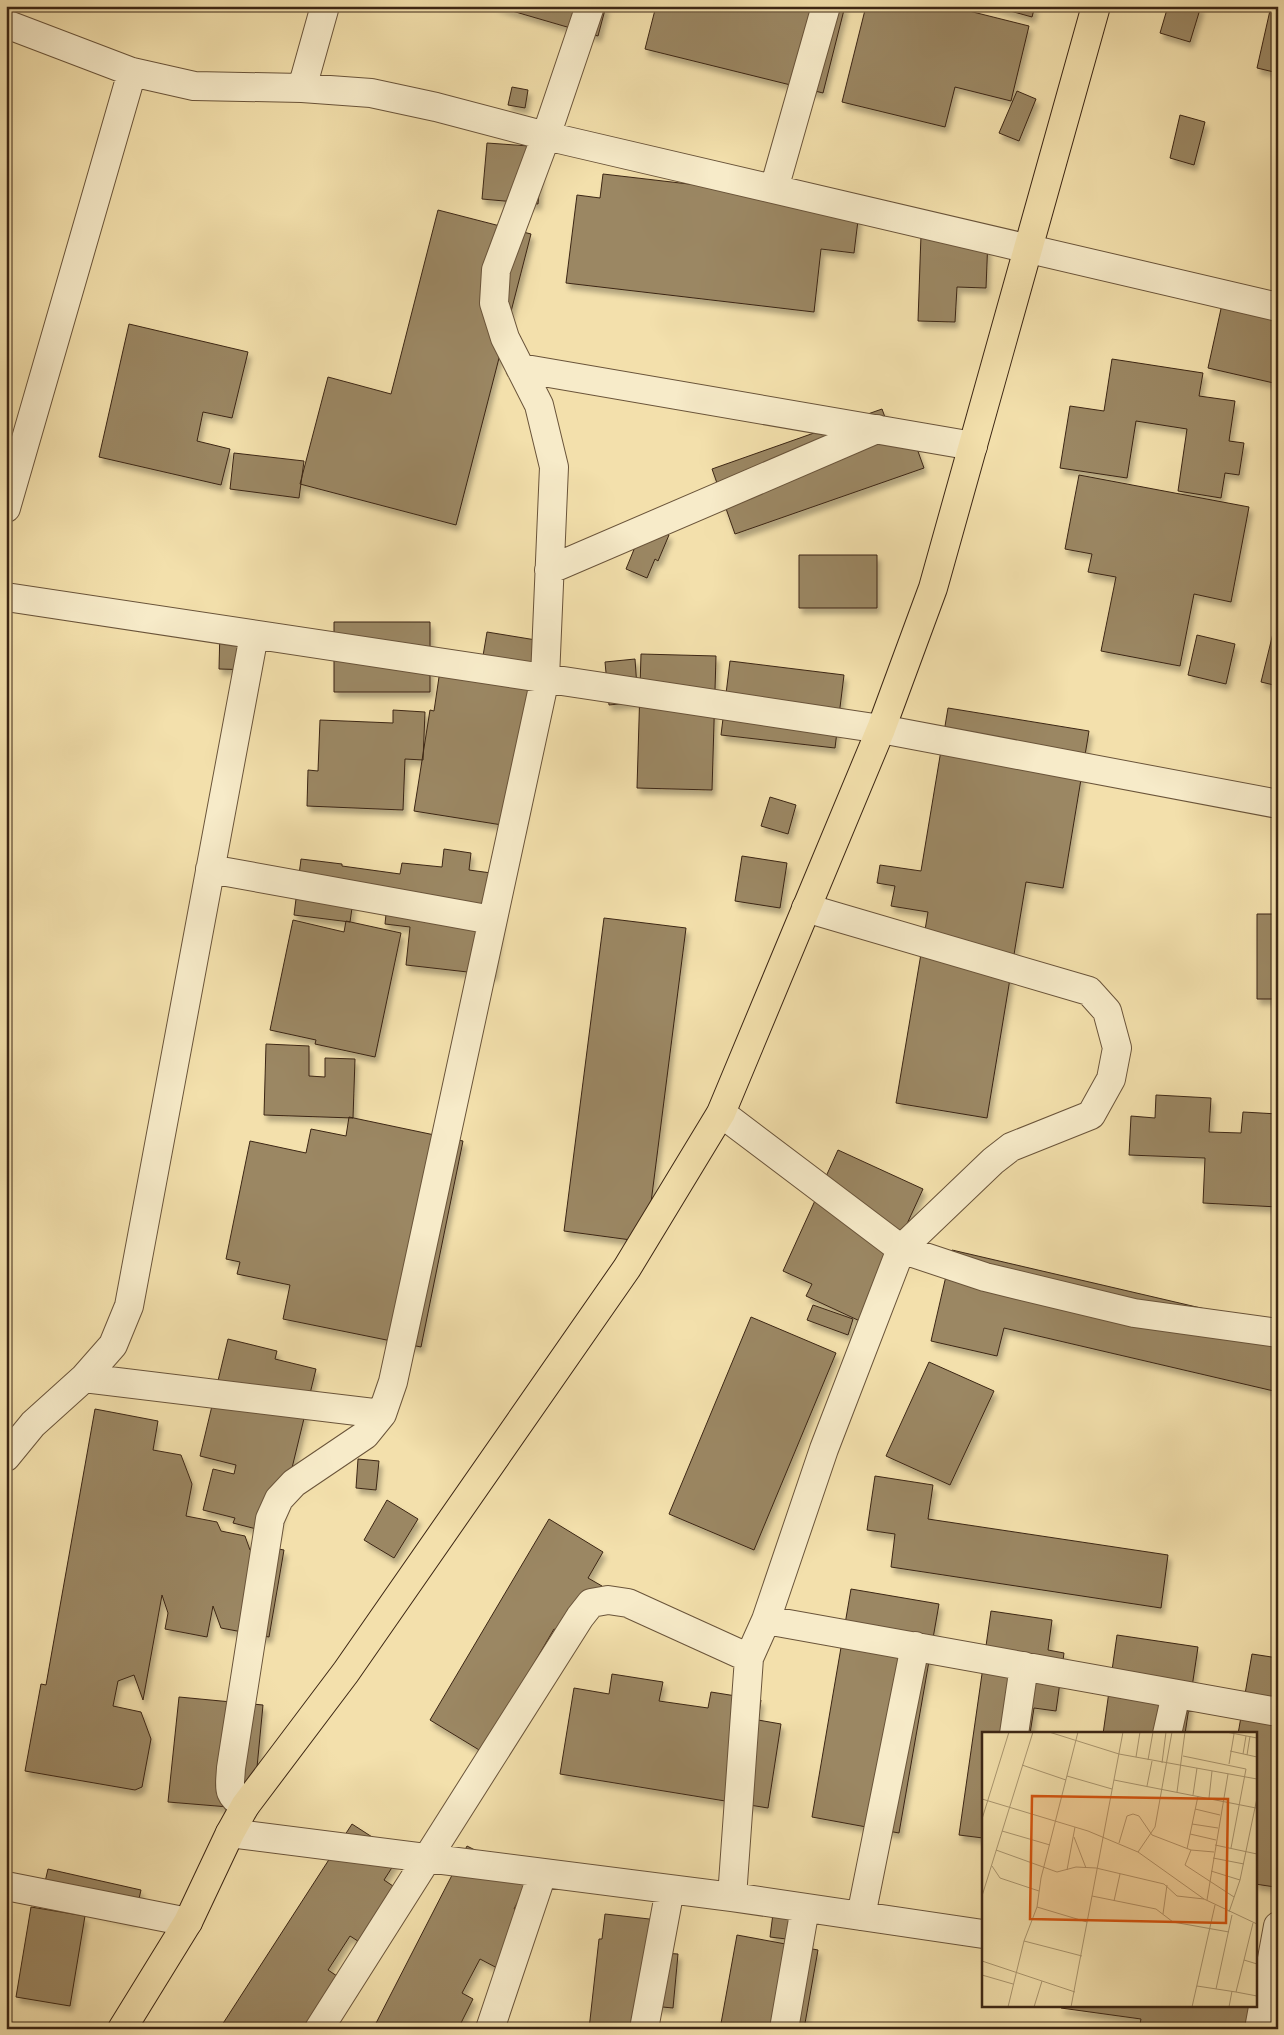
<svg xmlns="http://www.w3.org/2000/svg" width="1284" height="2035" font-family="'Libre Caslon Text',serif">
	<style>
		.building { fill: #9b8763; stroke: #3c2614; filter: url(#shadow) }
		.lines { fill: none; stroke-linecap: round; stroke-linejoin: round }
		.minor-casing { stroke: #6a543a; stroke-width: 30 }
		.major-casing { stroke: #3c2614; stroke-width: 30 }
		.minor { stroke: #f7ebc9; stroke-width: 28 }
		.major { stroke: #f3e0ac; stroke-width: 28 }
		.inset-road { fill: none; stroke: #aa966f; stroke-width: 1 }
		.view { fill: #d7540d; fill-opacity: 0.15; stroke: #d7540d; stroke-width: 2.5 }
		.inset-edge { fill: none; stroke: #3c2614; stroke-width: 2.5 }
	</style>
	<defs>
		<filter id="shadow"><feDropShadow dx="3" dy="5.5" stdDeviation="2.5" flood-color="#0004"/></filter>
	</defs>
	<rect width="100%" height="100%" fill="#f3e0ac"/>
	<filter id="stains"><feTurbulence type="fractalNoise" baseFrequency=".004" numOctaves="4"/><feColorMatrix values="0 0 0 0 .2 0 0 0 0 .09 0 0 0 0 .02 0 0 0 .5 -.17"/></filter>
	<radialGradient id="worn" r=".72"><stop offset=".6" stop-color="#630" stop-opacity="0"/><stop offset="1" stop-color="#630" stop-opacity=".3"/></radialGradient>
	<!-- building -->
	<path class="building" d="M 495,6 L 606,6 L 598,36 Z
		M 656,6 L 845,6 L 823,93 L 645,49 Z
		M 866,6 L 949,6 L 1029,26 L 1011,101 L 955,87 L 945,127 L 842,102 Z
		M 992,6 L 1035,6 L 1032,17 Z
		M 1168,6 L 1201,6 L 1190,42 L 1160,33 Z
		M 1271,6 L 1278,6 L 1278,73 L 1257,68 Z
		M 512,87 L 528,90 L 525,108 L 508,105 Z
		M 1017,91 L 1036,99 L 1019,141 L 999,133 Z
		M 1180,115 L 1205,122 L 1194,165 L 1170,158 Z
		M 487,143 L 543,147 L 538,204 L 482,199 Z
		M 603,174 L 860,204 L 854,253 L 821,249 L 814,312 L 566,283 L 577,195 L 600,198 Z
		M 438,210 L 531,234 L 456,525 L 300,484 L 328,377 L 391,394 Z
		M 921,235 L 988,238 L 986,288 L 957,287 L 955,322 L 918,321 Z
		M 1226,286 L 1278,298 L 1278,384 L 1208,368 Z
		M 129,324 L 248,352 L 232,418 L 203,412 L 197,441 L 230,449 L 221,485 L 99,457 Z
		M 1112,359 L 1203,373 L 1199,396 L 1235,401 L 1229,441 L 1244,443 L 1239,475 L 1225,473 L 1221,498 L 1178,491 L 1187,429 L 1136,421 L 1127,478 L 1060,468 L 1070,406 L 1104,411 Z
		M 882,409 L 889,428 L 907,421 L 924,468 L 735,534 L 712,469 Z
		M 234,453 L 304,461 L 299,498 L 230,489 Z
		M 1079,475 L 1249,507 L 1231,602 L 1194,594 L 1180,666 L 1101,651 L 1116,577 L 1088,572 L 1092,554 L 1065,549 Z
		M 644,525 L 669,535 L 658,561 L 655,559 L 647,578 L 626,569 Z
		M 799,555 L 877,555 L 877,608 L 799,608 Z
		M 1277,617 L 1278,617 L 1278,686 L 1261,682 Z
		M 334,622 L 430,622 L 430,692 L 334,692 Z
		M 220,629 L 256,630 L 255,670 L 219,669 Z
		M 487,632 L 542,641 L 521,828 L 414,811 L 430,710 L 434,711 L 443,650 L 483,656 Z
		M 1197,635 L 1235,644 L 1226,684 L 1188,675 Z
		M 641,654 L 716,656 L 712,790 L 637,788 Z
		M 635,659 L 638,702 L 609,705 L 605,662 Z
		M 730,661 L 844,675 L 835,748 L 721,735 Z
		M 948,708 L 1089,731 L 1063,888 L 1026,882 L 987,1118 L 896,1103 L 928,912 L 891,906 L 895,886 L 877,883 L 880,865 L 921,871 Z
		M 393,710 L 425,712 L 423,760 L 405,759 L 403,810 L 307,806 L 308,770 L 318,771 L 320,720 L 393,723 Z
		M 770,797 L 796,805 L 788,834 L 761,826 Z
		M 444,849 L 471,853 L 469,870 L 506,875 L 494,975 L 406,965 L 410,927 L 385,924 L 387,905 L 353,901 L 350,922 L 294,915 L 301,859 L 342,864 L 342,866 L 400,874 L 402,863 L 442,867 Z
		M 742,856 L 787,863 L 780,908 L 735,901 Z
		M 1257,914 L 1278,914 L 1278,999 L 1257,999 Z
		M 604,918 L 686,928 L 646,1242 L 564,1231 Z
		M 293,920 L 344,932 L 346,921 L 401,933 L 375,1057 L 315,1044 L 316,1040 L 270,1030 Z
		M 266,1044 L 309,1046 L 309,1076 L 325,1077 L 325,1058 L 355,1059 L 353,1118 L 264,1115 Z
		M 1156,1095 L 1211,1098 L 1209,1132 L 1241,1133 L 1243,1112 L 1278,1114 L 1278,1207 L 1203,1203 L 1205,1158 L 1129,1155 L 1131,1116 L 1155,1118 Z
		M 349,1117 L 463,1141 L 421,1347 L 283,1319 L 290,1285 L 237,1274 L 240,1262 L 226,1259 L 250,1141 L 306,1153 L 311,1129 L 346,1136 Z
		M 838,1150 L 923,1189 L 862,1322 L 806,1296 L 812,1284 L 783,1271 Z
		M 952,1250 L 1278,1326 L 1278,1392 L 1004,1328 L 997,1356 L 931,1341 Z
		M 813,1305 L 853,1319 L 848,1335 L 807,1320 Z
		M 751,1317 L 836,1353 L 754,1550 L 669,1514 Z
		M 228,1339 L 277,1351 L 275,1359 L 316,1369 L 276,1534 L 233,1523 L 235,1518 L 203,1510 L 213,1469 L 234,1474 L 236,1465 L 200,1456 Z
		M 929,1362 L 994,1391 L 950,1485 L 886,1456 Z
		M 95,1409 L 158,1421 L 153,1450 L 181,1455 L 192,1484 L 186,1516 L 217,1522 L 221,1531 L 245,1536 L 250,1550 L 262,1546 L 284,1550 L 269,1637 L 221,1628 L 213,1606 L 207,1637 L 165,1629 L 168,1613 L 162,1595 L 143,1700 L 134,1675 L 118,1681 L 113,1706 L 141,1712 L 151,1739 L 142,1787 L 135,1790 L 25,1771 L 41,1684 L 46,1685 Z
		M 358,1459 L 379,1461 L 376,1490 L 356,1488 Z
		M 875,1476 L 933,1485 L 928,1519 L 1168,1555 L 1161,1608 L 891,1567 L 895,1534 L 867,1530 Z
		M 387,1500 L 418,1519 L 394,1558 L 364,1540 Z
		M 549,1519 L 603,1552 L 588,1578 L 602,1586 L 571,1638 L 554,1629 L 533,1665 L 546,1672 L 494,1759 L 430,1720 Z
		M 851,1589 L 939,1604 L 899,1833 L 812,1817 Z
		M 991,1611 L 1052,1620 L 1048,1650 L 1064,1653 L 1056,1711 L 1034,1708 L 1030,1734 L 983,1734 L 983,1838 L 959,1835 Z
		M 1117,1635 L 1198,1647 L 1185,1734 L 1103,1734 Z
		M 1252,1654 L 1278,1658 L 1278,1870 L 1275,1887 L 1255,1884 L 1255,1734 L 1238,1734 Z
		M 612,1674 L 663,1682 L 659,1701 L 708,1708 L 711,1692 L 761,1700 L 758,1720 L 781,1724 L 768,1808 L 560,1774 L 574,1688 L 609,1694 Z
		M 179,1697 L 263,1705 L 253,1809 L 168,1802 Z
		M 352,1824 L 400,1855 L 384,1880 L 399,1890 L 364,1945 L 350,1936 L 328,1970 L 343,1980 L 312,2029 L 228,2029 L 222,2025 Z
		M 467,1846 L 530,1878 L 514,1909 L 526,1915 L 499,1969 L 480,1959 L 462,1993 L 473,1999 L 458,2029 L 373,2029 Z
		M 48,1869 L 141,1890 L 134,1921 L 41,1899 Z
		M 775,1898 L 811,1942 L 770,1937 Z
		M 31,1907 L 85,1916 L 70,2006 L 16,1997 Z
		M 605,1914 L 667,1921 L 663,1953 L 678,1954 L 673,2008 L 652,2006 L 650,2029 L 589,2029 L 599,1939 L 602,1939 Z
		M 737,1935 L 818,1950 L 804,2029 L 720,2029 Z
		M 1255,1971 L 1278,1974 L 1270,2029 L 1139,2029 L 1141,2019 L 1061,2008 L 1061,2006 L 1255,2006 Z"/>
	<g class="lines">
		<defs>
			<path id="minor" d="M 6,24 L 132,72 L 194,86 L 302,88 L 371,93 L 436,107 L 546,136 L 1278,307
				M 302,88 L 325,6
				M 774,189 L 826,6
				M 520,368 L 973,446
				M 6,508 L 132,72
				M 549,570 L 877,429
				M 6,597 L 881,729 L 1278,804
				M 210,869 L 492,920
				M 721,1113 L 901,1249 L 985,1277 L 1134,1313 L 1278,1333
				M 84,1378 L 382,1414
				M 6,1457 L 33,1424 L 84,1378 L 113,1345 L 129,1306 L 254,635
				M 766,1620 L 1278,1712
				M 1014,1734 L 1024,1666
				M 1167,1734 L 1176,1694
				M 245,1806 C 226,1794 230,1788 231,1768 L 270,1519 L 279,1499 L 294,1483 L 365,1435 L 382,1414 L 393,1382 L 545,678 L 554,467 L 539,405 L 505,338 L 494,303 L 496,270 L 546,136 L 590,6
				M 230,1833 L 732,1897 L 983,1934
				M 6,1886 L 188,1922
				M 732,1897 L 749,1658 L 766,1620 L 824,1449 L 901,1249 L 993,1161 L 1011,1147 L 1091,1115 L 1111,1079 L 1117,1048 L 1107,1011 L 1089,991 L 806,908
				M 861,1916 L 915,1646
				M 319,2029 L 580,1617 L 591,1603 L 608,1600 L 628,1603 L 749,1658
				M 490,2029 L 542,1874
				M 644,2029 L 670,1889
				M 784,2029 L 805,1908
				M 1259,2029 L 1278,1926"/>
			<path id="major" d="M 122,2029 L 188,1922 L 230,1833 L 245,1806 L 346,1672 L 627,1268 L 721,1113 L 881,729 L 933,588 L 1096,6"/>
		</defs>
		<!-- minor casing -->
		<use href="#minor" class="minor-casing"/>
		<!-- major casing -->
		<use href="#major" class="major-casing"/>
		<!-- minor -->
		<use href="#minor" class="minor"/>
		<!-- major -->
		<use href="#major" class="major"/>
	</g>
	<!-- overview -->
	<g transform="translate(982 1732)">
		<rect width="275" height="275" fill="#f3e0ac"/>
		<path class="inset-road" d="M 67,0 L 137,22 L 275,47M 244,0 L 275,6M 248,19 L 275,25M 261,22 L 264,4M 265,23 L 268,4M 201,24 L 264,37 L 249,116M 154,25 L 158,0M 166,28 L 171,0M 180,31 L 184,0M 247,32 L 252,2M 40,33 L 84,48M 85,44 L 130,57M 132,48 L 274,76M 165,54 L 170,29M 195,60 L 203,0M 211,63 L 215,36M 227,66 L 230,39M 0,67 L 106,99 L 156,120 L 222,167 L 275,192M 213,77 L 238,83M 0,87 L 27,0M 210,92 L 236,96M 20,99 L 68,113M 208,102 L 234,108M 92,105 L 104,136M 137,111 L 145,84 L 151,82 L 157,84 L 170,103 L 209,118 L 232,120M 233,113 L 275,122M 205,117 L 216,64M 14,118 L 75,140 L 94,135 L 114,136 L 182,152 L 195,164 L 222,167M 209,118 L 203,133 L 252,165M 156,120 L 173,95 L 190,0M 231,126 L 262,132M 10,134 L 18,146 L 57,159M 85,138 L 93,95M 229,139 L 258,148 L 275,66M 0,164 L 51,0M 110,164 L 174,177 L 191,190 L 247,200M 225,168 L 246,42M 132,169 L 138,142M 55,175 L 105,190M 247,180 L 258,148M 181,182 L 185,153M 271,191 L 262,228 L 275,232M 42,209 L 100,224M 262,228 L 254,260 L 275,264M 0,229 L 93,260M 0,243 L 31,252M 215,254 L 254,260M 234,257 L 250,183M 26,275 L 42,209 L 55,175 L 59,146 L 96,0M 52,275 L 60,249M 89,275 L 141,0M 210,275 L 233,173M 247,275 L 250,259"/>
		<path class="view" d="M 50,64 L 246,67 L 244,191 L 48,187 Z"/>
		<rect width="275" height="275" class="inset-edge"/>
	</g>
	<!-- margin -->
	<rect width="1284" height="2035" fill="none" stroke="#f3e0ac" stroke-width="25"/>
	<rect x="8" y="8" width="1269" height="2020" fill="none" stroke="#3c2614" stroke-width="2.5"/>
	<rect x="12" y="12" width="1259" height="2010" fill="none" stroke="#3c2614"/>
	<rect width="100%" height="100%" filter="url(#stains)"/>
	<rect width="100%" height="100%" fill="url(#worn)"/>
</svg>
